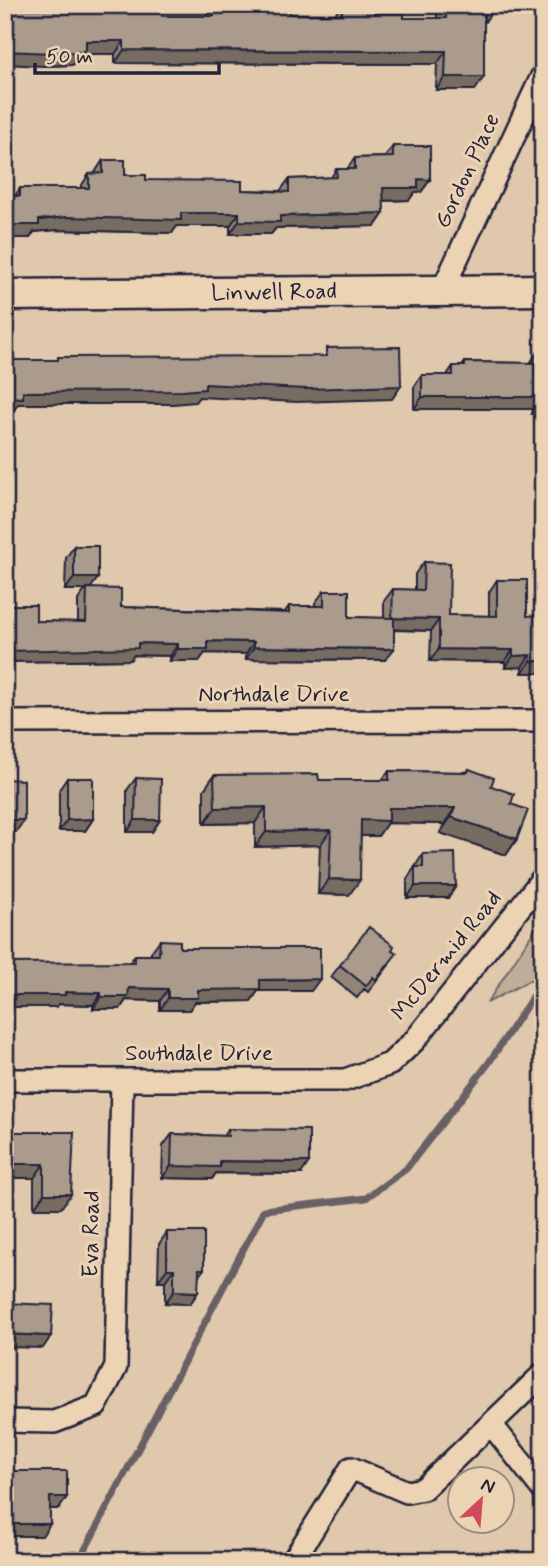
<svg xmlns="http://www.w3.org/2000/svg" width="548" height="1566" font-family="Mynerve,sans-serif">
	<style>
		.green { fill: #c0ad99; stroke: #71686a; stroke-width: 2 }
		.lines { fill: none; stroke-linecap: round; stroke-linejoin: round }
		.stream { stroke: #686065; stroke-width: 7 }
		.minor-casing { stroke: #22223b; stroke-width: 26 }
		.secondary-casing { stroke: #22223b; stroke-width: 35 }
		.minor { stroke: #ebd3b3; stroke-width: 21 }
		.secondary { stroke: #ebd3b3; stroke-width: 30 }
		.wall { fill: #928578; stroke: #22223b; stroke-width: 2 }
		.shaded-wall { fill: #776c62; stroke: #22223b; stroke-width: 2 }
		.building { fill: #aa9b8c; stroke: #22223b; stroke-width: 2 }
		.labels { text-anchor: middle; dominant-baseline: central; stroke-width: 6; stroke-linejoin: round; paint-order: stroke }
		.street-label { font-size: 23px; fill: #22223b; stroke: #ebd3b3 }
	</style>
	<rect width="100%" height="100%" fill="#dfc8ac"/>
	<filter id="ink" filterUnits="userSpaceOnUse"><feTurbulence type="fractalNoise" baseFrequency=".0143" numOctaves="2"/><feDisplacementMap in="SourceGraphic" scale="14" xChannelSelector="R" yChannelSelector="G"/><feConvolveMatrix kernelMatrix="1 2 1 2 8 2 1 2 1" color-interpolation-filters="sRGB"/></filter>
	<g filter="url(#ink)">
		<!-- green -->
		<path class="green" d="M 543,917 L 543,973 L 487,1003 Z"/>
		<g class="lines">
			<!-- stream -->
			<path class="stream" d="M 79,1561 L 264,1210 L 366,1198 L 406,1169 L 488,1064 L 543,981"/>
			<defs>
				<path id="minor" d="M 442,291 L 543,74
					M 5,722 L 543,721
					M 5,1080 L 345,1080 L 390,1064 L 415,1040 L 543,878
					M 5,1421 L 54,1422 L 96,1406 L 116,1367 L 122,1081
					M 491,1424 L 543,1490
					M 293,1561 L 351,1468 L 407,1492 L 423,1489 L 543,1374"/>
				<path id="secondary" d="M 5,295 L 543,290"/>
			</defs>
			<!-- minor casing -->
			<use href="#minor" class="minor-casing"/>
			<!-- secondary casing -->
			<use href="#secondary" class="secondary-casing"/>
			<!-- minor -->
			<use href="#minor" class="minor"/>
			<!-- secondary -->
			<use href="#secondary" class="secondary"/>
		</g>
		<!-- wall -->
		<path class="wall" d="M 213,5 L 290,6 L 290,14 L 335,14 L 341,5 L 374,5 L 374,13 L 404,18 L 437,18 L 437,5 L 493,5 L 484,23 L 475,90 L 436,90 L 437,64 L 115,63 L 115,54 L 83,54 L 77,62 L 72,65 L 43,66 L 58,9 L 61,6 L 162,16 L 205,16 Z
			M 393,146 L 430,180 L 421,192 L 415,192 L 409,200 L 383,201 L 384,213 L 375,226 L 276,228 L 271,234 L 230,234 L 230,226 L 177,226 L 172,233 L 57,230 L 34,232 L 30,238 L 5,238 L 5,196 L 15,196 L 20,188 L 80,188 L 89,174 L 94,174 L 103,160 L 125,175 L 146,180 L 242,190 L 280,191 L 289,179 L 331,178 L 336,169 L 347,169 L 355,158 L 385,157 Z
			M 538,352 L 543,414 L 532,414 L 533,409 L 414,409 L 414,387 L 422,375 L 447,375 L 453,366 L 462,366 L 465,362 L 530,363 Z
			M 74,546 L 91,588 L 121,607 L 285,612 L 289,606 L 315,606 L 315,603 L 324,591 L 349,617 L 384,618 L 384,601 L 393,589 L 415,590 L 415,574 L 424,562 L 449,615 L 489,616 L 489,592 L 497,580 L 527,616 L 543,615 L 543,673 L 522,673 L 522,667 L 505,668 L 505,662 L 430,661 L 431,631 L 394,630 L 385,660 L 246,659 L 246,654 L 205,653 L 199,661 L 169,661 L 170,656 L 134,655 L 130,660 L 5,662 L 5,605 L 36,621 L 78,622 L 78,600 L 85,590 L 65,590 L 66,558 Z
			M 469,769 L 491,786 L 511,804 L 517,839 L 506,855 L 440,833 L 444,824 L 387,823 L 378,836 L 361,836 L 349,895 L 318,894 L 320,845 L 255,847 L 255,823 L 204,824 L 204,790 L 214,775 L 319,780 L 382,780 L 389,771 L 467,772 Z
			M 67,778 L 93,819 L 85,831 L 59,831 L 59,790 Z
			M 136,778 L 160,820 L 152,832 L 127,832 L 127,790 Z
			M 423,854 L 456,886 L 448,898 L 407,898 L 407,879 Z
			M 160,940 L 180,948 L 311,991 L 258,991 L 251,1001 L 195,1002 L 189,1010 L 160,1010 L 160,1001 L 126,1000 L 120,1009 L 93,1009 L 93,1005 L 59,1004 L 56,1007 L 5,1007 L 130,962 L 135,955 L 151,955 L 151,952 Z
			M 392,950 L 389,965 L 368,992 L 364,989 L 357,998 L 331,977 L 340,965 Z
			M 228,1129 L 301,1174 L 216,1173 L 212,1179 L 162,1178 L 163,1146 L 172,1134 L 223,1136 Z
			M 5,1132 L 74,1132 L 61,1208 L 34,1208 L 34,1178 L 5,1178 Z
			M 167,1232 L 204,1269 L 198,1277 L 198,1292 L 190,1304 L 165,1303 L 165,1281 L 158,1281 L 159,1244 Z"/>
		<!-- shaded-wall -->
		<path class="shaded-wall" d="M 484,10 L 493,10 L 484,23 Z
			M 86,41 L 124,41 L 115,54 L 83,54 L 77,62 L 72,65 L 43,66 L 5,64 L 5,51 Z
			M 124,50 L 446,51 L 437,64 L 115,63 Z
			M 445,77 L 484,77 L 475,90 L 436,90 Z
			M 418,179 L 430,180 L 421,192 L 415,192 L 409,200 L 374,201 L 383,188 Z
			M 181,213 L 239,213 L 230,226 L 177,226 L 172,233 L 57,230 L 34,232 L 30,238 L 5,238 L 5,225 L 39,220 L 66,217 Z
			M 384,213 L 375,226 L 276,228 L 271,234 L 230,234 L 239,221 L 280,216 Z
			M 205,384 L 401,386 L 392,399 L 297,402 L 199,397 L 195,402 L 173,404 L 18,404 L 14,410 L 5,410 L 5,397 L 23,392 Z
			M 422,397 L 541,397 L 533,409 L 414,409 Z
			M 541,402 L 543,402 L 543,414 L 532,414 Z
			M 74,578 L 98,578 L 89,590 L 87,588 L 85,590 L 65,590 Z
			M 392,618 L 439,619 L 431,631 L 384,629 Z
			M 208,641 L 254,642 L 246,654 L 205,653 L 199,661 L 169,661 L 178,649 Z
			M 138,643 L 178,644 L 170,656 L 134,655 L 130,660 L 5,662 L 5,651 Z
			M 254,647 L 394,649 L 385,660 L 246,659 Z
			M 439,649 L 513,650 L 505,662 L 430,661 Z
			M 530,655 L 522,667 L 505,668 L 513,656 Z
			M 531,661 L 543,661 L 543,673 L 522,673 Z
			M 266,807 L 255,823 L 204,824 L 215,808 Z
			M 389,808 L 455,808 L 444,824 L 387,823 L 378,836 L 350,836 L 361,820 Z
			M 451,817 L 517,839 L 506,855 L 440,833 Z
			M 93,819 L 85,831 L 59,831 L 67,820 Z
			M 5,820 L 24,820 L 16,832 L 5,832 Z
			M 135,820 L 160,820 L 152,832 L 127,832 Z
			M 331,830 L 320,845 L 255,847 L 266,832 Z
			M 329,879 L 360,880 L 349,895 L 318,894 Z
			M 415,886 L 456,886 L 448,898 L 407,898 Z
			M 320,979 L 311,991 L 258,991 L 251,1001 L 195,1002 L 189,1010 L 160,1010 L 168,998 L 198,990 L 260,980 Z
			M 129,988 L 168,989 L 160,1001 L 126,1000 L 120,1009 L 93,1009 L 101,997 Z
			M 65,992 L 101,993 L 93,1005 L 59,1004 L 56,1007 L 5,1007 L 5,995 Z
			M 220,1161 L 309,1162 L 301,1174 L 216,1173 L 212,1179 L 162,1178 L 171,1166 Z
			M 5,1164 L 44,1164 L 34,1178 L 5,1178 Z
			M 44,1194 L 71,1194 L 61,1208 L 34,1208 Z
			M 167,1269 L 174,1269 L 165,1281 L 158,1281 Z
			M 174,1291 L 198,1292 L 190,1304 L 165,1303 Z
			M 5,1334 L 51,1336 L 43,1348 L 5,1347 Z
			M 50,1497 L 67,1497 L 59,1509 L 42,1509 Z
			M 5,1524 L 50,1524 L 42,1536 L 5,1536 Z"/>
		<!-- building -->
		<path class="building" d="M 97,5 L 161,5 L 162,16 L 214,16 L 214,5 L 290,6 L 290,14 L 342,14 L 342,5 L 374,5 L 374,13 L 404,13 L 404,18 L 446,18 L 446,5 L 493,5 L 493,10 L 484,10 L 484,77 L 445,77 L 446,51 L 124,50 L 124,41 L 86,41 L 86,49 L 81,52 L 52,53 L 5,51 L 5,8 L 61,9 L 61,6 Z
			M 393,146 L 430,146 L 430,180 L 418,179 L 418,188 L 383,188 L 384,213 L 280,216 L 280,222 L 239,221 L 239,213 L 181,213 L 181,220 L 66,217 L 39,220 L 39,225 L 5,225 L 5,196 L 20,196 L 20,188 L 89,188 L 89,174 L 103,173 L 103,160 L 125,160 L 125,175 L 146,175 L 146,180 L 242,181 L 242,190 L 289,192 L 289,179 L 337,177 L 336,169 L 355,169 L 355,158 L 393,157 Z
			M 400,347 L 401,386 L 306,389 L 205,384 L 205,389 L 182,391 L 23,392 L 23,398 L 5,397 L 5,360 L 58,360 L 58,357 L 326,356 L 326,348 Z
			M 538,352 L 543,352 L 543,402 L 541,402 L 541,397 L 422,397 L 422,375 L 453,375 L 453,366 L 465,366 L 465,362 L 537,363 Z
			M 74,546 L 98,546 L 98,578 L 74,578 Z
			M 424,562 L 450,563 L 449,615 L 497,616 L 497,580 L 527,580 L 527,616 L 543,615 L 543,661 L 531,661 L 530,655 L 513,656 L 513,650 L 439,649 L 439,619 L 392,618 L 393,589 L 423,590 Z
			M 87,588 L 121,589 L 121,607 L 289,613 L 289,606 L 324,606 L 324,591 L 349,591 L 349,617 L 394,618 L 394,649 L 254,647 L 254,642 L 208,641 L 208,649 L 178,649 L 178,644 L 138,643 L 138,648 L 5,651 L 5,605 L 36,605 L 36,621 L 86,622 Z
			M 469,769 L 494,778 L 491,786 L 514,794 L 511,804 L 528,810 L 517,839 L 451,817 L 455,808 L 389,808 L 389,821 L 361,820 L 360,880 L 329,879 L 331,830 L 266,832 L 266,807 L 215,808 L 214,775 L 318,774 L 319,780 L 389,780 L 389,771 L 468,772 Z
			M 67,778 L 93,778 L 93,819 L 67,820 Z
			M 136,778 L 161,779 L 160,820 L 135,820 Z
			M 5,779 L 24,780 L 24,820 L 5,820 Z
			M 455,853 L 456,886 L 415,886 L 415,867 L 423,867 L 423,854 Z
			M 369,927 L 394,946 L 392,950 L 397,953 L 376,980 L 373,977 L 366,986 L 340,965 Z
			M 160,940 L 180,941 L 180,948 L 320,948 L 320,979 L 260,980 L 260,989 L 198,990 L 198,998 L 168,998 L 168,989 L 129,988 L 128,997 L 101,997 L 101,993 L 65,992 L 65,995 L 5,995 L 5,963 L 135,962 L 135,955 L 159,955 Z
			M 228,1129 L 309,1130 L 309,1162 L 220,1161 L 220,1167 L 171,1166 L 172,1134 L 228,1136 Z
			M 5,1132 L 74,1132 L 71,1194 L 44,1194 L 44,1164 L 5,1164 Z
			M 167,1232 L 204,1232 L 204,1269 L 199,1269 L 198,1292 L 174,1291 L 174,1269 L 167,1269 Z
			M 5,1303 L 53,1305 L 51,1336 L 5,1334 Z
			M 5,1471 L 67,1471 L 67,1497 L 50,1497 L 50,1524 L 5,1524 Z"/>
	</g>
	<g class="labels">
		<!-- street labels -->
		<g class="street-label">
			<text transform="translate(468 171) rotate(-65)">Gordon Place</text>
			<text transform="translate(274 293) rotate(-1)">Linwell Road</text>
			<text x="274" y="695">Northdale Drive</text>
			<text transform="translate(447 956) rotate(-51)">McDermid Road</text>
			<text x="199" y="1054">Southdale Drive</text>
			<text transform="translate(92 1234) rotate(-89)">Eva Road</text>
		</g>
	</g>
	<!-- margin -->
	<rect width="548" height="1566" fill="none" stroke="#ebd3b3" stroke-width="28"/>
	<rect x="14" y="14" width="520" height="1538" fill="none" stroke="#22223b" stroke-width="2.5" filter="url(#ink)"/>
	<!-- north arrow -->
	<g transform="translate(481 1500) rotate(26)"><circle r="33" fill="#ebd3b3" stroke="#9b8c83" stroke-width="2"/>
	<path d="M0-5L12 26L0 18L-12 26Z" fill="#d1495b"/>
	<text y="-10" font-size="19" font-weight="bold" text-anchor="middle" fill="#22223b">N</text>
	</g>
	<!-- scale -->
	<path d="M35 63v10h184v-10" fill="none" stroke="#22223b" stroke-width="3.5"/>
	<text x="46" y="63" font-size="21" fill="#22223b" stroke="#ebd3b3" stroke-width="5" paint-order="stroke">50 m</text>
</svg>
